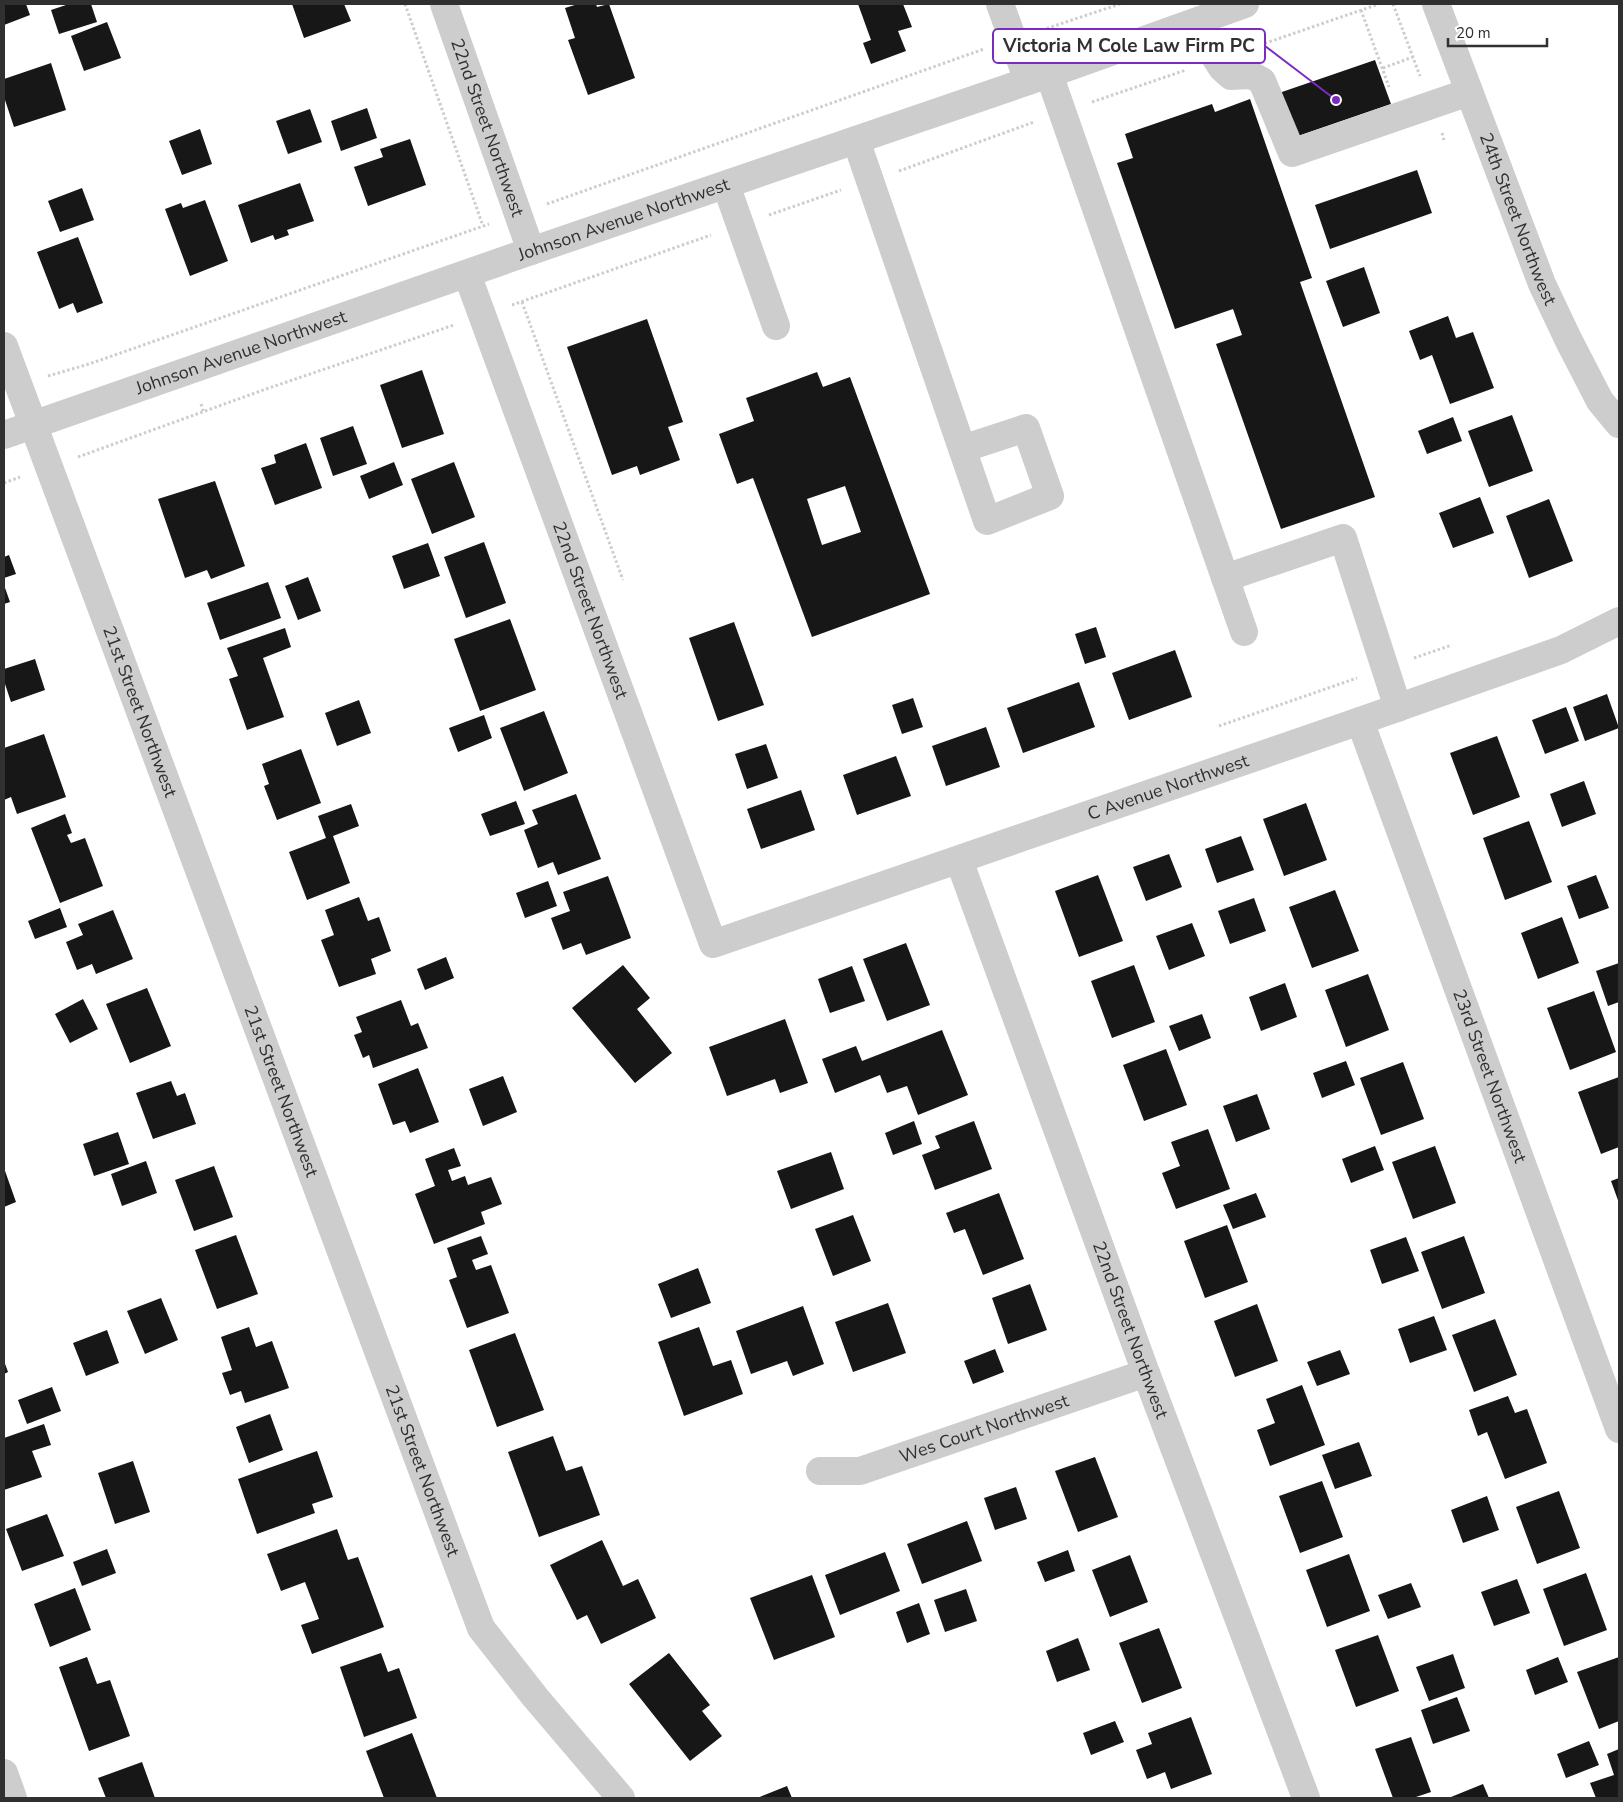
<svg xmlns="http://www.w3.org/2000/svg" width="1623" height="1802" font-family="'Nunito Sans',sans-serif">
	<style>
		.building { fill: #171717; fill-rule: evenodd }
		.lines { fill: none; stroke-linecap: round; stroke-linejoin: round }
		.path { stroke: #cdcdcd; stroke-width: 3; stroke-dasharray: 2.5 2.5; stroke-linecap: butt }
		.minor { stroke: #cdcdcd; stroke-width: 28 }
		.labels { text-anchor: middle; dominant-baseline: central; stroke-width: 5; stroke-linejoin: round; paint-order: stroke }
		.street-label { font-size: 18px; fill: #303030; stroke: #fff }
		.leader { fill: none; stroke: #7b2cbf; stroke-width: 2 }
		.callout-dot { fill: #7b2cbf; stroke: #fff; stroke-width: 2 }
		.callout { fill: #fff; stroke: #7b2cbf; stroke-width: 2 }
		.callout-label { font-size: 19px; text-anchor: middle; font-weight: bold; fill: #303030 }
	</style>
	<rect width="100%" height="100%" fill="#fff"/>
	<!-- building -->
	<path class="building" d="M 4,4 L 26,4 L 30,15 L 4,25 Z
		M 69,4 L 91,4 L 97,22 L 59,34 L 51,10 Z
		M 292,4 L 344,4 L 351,21 L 304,38 Z
		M 578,4 L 596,4 L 597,7 L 609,4 L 635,78 L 588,95 L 568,40 L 575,38 L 565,8 Z
		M 858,4 L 903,4 L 912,27 L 898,31 L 906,51 L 871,64 L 863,43 L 871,40 Z
		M 107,22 L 121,58 L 84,71 L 71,36 Z
		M 1375,60 L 1391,104 L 1295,137 L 1279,93 Z
		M 51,63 L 66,110 L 14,127 L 4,97 L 4,79 Z
		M 1250,99 L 1312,278 L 1300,282 L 1375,497 L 1281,529 L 1216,344 L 1242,335 L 1233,309 L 1175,329 L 1117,163 L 1133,158 L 1125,134 L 1212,104 L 1215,112 Z
		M 367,108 L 377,138 L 341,151 L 331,121 Z
		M 310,109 L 322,142 L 288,154 L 276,121 Z
		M 200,129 L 212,164 L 182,175 L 169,141 Z
		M 410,139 L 426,185 L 368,206 L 354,167 L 383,157 L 380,149 Z
		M 1417,170 L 1432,213 L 1330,249 L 1315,205 Z
		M 300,183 L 314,221 L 287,230 L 289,235 L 275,240 L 273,235 L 251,243 L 238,205 Z
		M 82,188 L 94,220 L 60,232 L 48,201 Z
		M 205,200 L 228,261 L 190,276 L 165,209 L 181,203 L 183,208 Z
		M 78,237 L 103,303 L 77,313 L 73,303 L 59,309 L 37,252 Z
		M 1364,267 L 1380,313 L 1343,327 L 1326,281 Z
		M 1448,316 L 1456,338 L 1473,332 L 1494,388 L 1450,404 L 1432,355 L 1420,360 L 1409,331 Z
		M 647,319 L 683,422 L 668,427 L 680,460 L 640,475 L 637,466 L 612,475 L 567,347 Z
		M 422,370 L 444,434 L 402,448 L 380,385 Z
		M 817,372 L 823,387 L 850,377 L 930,594 L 812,637 L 753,478 L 737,484 L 719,434 L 754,421 L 746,398 ZM 845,486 L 861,532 L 822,545 L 807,499 Z
		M 1512,415 L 1533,471 L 1489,487 L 1468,431 Z
		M 1453,417 L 1462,441 L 1427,454 L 1418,431 Z
		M 353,426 L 367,464 L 333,476 L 320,438 Z
		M 306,443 L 322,488 L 275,505 L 261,468 L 276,463 L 274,455 Z
		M 394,462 L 403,485 L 369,499 L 360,476 Z
		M 454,462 L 475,517 L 432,534 L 411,479 Z
		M 215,481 L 245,566 L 211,579 L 207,570 L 185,578 L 158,499 Z
		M 1480,497 L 1494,533 L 1453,548 L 1439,513 Z
		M 1549,499 L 1573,561 L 1529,578 L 1506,516 Z
		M 484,542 L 506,603 L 466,618 L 444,557 Z
		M 428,543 L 440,576 L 404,589 L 392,556 Z
		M 9,555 L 16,574 L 4,578 L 4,557 Z
		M 308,577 L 321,611 L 298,620 L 285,586 Z
		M 268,582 L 281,618 L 220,640 L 207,603 Z
		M 4,585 L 10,602 L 4,604 Z
		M 510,619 L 536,690 L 480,711 L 454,639 Z
		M 734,622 L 764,705 L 718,721 L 689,638 Z
		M 1096,627 L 1106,657 L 1085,664 L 1075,634 Z
		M 285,628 L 291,647 L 263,658 L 284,717 L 247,730 L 229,679 L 238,676 L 227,648 Z
		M 1175,650 L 1192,697 L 1129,720 L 1112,673 Z
		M 35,659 L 45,690 L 11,702 L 4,681 L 4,669 Z
		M 1079,682 L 1095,727 L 1023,753 L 1007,708 Z
		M 1607,694 L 1619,728 L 1585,741 L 1573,707 Z
		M 913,698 L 923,727 L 902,734 L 892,705 Z
		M 359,700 L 371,733 L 337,746 L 325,713 Z
		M 1566,707 L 1579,741 L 1545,754 L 1532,720 Z
		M 544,711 L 568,773 L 524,791 L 500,728 Z
		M 484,715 L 492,738 L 458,752 L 449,728 Z
		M 986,727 L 1000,767 L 946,786 L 932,746 Z
		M 44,734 L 66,797 L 17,814 L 11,797 L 4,800 L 4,748 Z
		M 1497,736 L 1520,797 L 1473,815 L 1450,753 Z
		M 766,744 L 778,778 L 747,789 L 735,754 Z
		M 301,749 L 321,803 L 277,820 L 264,786 L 269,784 L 262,764 Z
		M 896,756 L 911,796 L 857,815 L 843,775 Z
		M 1584,781 L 1596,814 L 1562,827 L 1550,794 Z
		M 801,790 L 815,830 L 761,849 L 747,809 Z
		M 576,794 L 601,859 L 558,875 L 553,862 L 538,868 L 524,830 L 538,824 L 532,810 Z
		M 516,801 L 525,824 L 490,836 L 481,814 Z
		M 1306,803 L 1327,860 L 1284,876 L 1263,819 Z
		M 351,804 L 359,826 L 333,836 L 350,883 L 307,900 L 289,852 L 326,838 L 318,816 Z
		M 65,814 L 72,833 L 67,835 L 71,843 L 85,838 L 103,886 L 60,903 L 31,828 Z
		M 1529,821 L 1552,882 L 1505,900 L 1483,838 Z
		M 1241,836 L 1254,870 L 1217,883 L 1205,849 Z
		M 1169,854 L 1182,887 L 1146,901 L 1133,867 Z
		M 1098,875 L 1123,941 L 1079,957 L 1055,891 Z
		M 1596,875 L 1609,908 L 1579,919 L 1567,886 Z
		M 608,876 L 631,938 L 586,955 L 581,943 L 563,950 L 551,918 L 570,911 L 563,892 Z
		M 548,881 L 557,906 L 525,918 L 516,893 Z
		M 1335,890 L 1359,951 L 1312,968 L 1289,907 Z
		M 359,897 L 368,921 L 379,917 L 391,951 L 371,959 L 376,974 L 339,987 L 321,940 L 334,935 L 325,910 Z
		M 1254,898 L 1266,931 L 1230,944 L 1218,911 Z
		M 60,908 L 67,927 L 35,939 L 28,921 Z
		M 113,910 L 133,959 L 96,974 L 92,964 L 77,970 L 66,942 L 83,935 L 78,924 Z
		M 1562,917 L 1579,963 L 1538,979 L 1521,933 Z
		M 1192,923 L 1205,956 L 1169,970 L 1156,936 Z
		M 906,943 L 930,1005 L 887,1021 L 863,959 Z
		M 446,957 L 454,978 L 425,990 L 417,969 Z
		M 1619,963 L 1619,1002 L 1608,1006 L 1596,971 Z
		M 623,965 L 650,998 L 637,1009 L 672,1053 L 635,1083 L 572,1008 Z
		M 1134,965 L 1155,1022 L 1112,1038 L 1091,981 Z
		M 852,966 L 865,1001 L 830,1013 L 818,979 Z
		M 1368,974 L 1389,1030 L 1346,1047 L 1325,990 Z
		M 1285,983 L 1297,1017 L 1261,1031 L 1249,997 Z
		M 147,988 L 171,1046 L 130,1063 L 106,1004 Z
		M 1594,991 L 1616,1052 L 1570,1070 L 1547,1008 Z
		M 83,999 L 98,1029 L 70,1043 L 55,1014 Z
		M 401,1000 L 411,1026 L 418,1023 L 428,1048 L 373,1068 L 369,1055 L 363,1058 L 354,1035 L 362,1032 L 356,1017 Z
		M 1202,1014 L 1211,1038 L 1179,1051 L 1169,1026 Z
		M 785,1019 L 808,1083 L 780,1093 L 775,1079 L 727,1096 L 709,1047 Z
		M 942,1030 L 968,1095 L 918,1115 L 907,1086 L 887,1093 L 880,1075 L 835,1093 L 822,1059 L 856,1046 L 862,1061 Z
		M 1166,1049 L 1187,1105 L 1144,1121 L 1123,1065 Z
		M 1346,1061 L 1355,1085 L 1322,1098 L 1313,1073 Z
		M 1403,1062 L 1424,1119 L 1381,1135 L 1360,1078 Z
		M 418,1068 L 439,1122 L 410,1133 L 405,1121 L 393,1125 L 378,1084 Z
		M 503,1076 L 517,1112 L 483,1126 L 469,1089 Z
		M 1619,1077 L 1619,1147 L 1601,1154 L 1578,1092 Z
		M 171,1081 L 177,1096 L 185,1093 L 196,1124 L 153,1139 L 136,1093 Z
		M 1257,1094 L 1270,1129 L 1236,1142 L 1223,1106 Z
		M 914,1121 L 922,1144 L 893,1155 L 885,1133 Z
		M 974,1121 L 992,1169 L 935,1190 L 922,1155 L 940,1148 L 935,1136 Z
		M 1208,1129 L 1230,1189 L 1176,1209 L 1162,1173 L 1180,1166 L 1171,1142 Z
		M 118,1132 L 129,1164 L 94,1176 L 83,1144 Z
		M 1375,1146 L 1384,1170 L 1351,1183 L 1342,1159 Z
		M 1435,1146 L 1456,1203 L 1413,1219 L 1392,1162 Z
		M 454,1148 L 461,1166 L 448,1170 L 452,1181 L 465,1176 L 468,1185 L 491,1177 L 502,1204 L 481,1212 L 485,1224 L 434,1244 L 415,1194 L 435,1186 L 425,1159 Z
		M 831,1152 L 844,1189 L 791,1209 L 777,1171 Z
		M 146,1161 L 157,1193 L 122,1206 L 111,1174 Z
		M 214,1166 L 233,1217 L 194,1231 L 175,1180 Z
		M 4,1168 L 16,1202 L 4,1207 Z
		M 1619,1178 L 1619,1203 L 1611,1181 Z
		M 999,1193 L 1024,1259 L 983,1275 L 965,1229 L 954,1233 L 946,1213 Z
		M 1256,1193 L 1266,1217 L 1233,1229 L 1223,1205 Z
		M 853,1215 L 871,1261 L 833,1276 L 815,1229 Z
		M 1227,1225 L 1248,1282 L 1205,1298 L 1184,1241 Z
		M 236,1235 L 258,1294 L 217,1309 L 195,1250 Z
		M 481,1236 L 488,1254 L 472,1260 L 476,1270 L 491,1265 L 509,1313 L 467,1328 L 449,1280 L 457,1277 L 447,1248 Z
		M 1464,1236 L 1485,1293 L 1442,1309 L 1421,1252 Z
		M 1406,1237 L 1419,1271 L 1382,1284 L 1370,1250 Z
		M 698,1268 L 711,1303 L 671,1318 L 658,1284 Z
		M 1030,1284 L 1047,1330 L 1008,1344 L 992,1298 Z
		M 161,1298 L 178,1340 L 145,1354 L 127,1311 Z
		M 888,1303 L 906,1353 L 853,1372 L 835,1322 Z
		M 1257,1304 L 1278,1361 L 1235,1377 L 1214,1321 Z
		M 803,1306 L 824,1364 L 793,1376 L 787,1361 L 751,1374 L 736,1331 Z
		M 1434,1316 L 1447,1350 L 1410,1363 L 1398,1329 Z
		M 1495,1319 L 1517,1375 L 1474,1392 L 1452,1335 Z
		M 249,1327 L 256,1347 L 272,1341 L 289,1388 L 245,1403 L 241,1391 L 230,1395 L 222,1373 L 232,1370 L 221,1337 Z
		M 699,1327 L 713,1366 L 731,1360 L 743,1394 L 684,1416 L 658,1342 Z
		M 107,1330 L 119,1363 L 86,1376 L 73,1343 Z
		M 515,1333 L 544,1410 L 497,1427 L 469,1350 Z
		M 995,1349 L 1004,1372 L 973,1384 L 964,1361 Z
		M 1340,1350 L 1350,1374 L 1317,1386 L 1307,1362 Z
		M 4,1361 L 8,1372 L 4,1374 Z
		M 1302,1385 L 1325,1445 L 1270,1466 L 1257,1430 L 1275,1423 L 1266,1399 Z
		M 52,1387 L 61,1411 L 27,1424 L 18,1400 Z
		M 1508,1396 L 1515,1413 L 1527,1409 L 1547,1463 L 1505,1479 L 1487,1432 L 1478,1436 L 1469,1410 Z
		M 270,1414 L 283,1450 L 249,1463 L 236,1427 Z
		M 44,1424 L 51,1445 L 32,1451 L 42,1477 L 4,1490 L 4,1438 Z
		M 553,1436 L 566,1471 L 582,1466 L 600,1515 L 539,1537 L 508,1452 Z
		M 1359,1442 L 1372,1476 L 1335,1489 L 1322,1455 Z
		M 317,1451 L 333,1497 L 312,1504 L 315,1513 L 257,1534 L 238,1479 Z
		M 1095,1457 L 1118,1517 L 1078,1532 L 1055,1471 Z
		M 133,1461 L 150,1512 L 115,1524 L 98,1473 Z
		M 1322,1481 L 1343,1537 L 1300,1553 L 1279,1496 Z
		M 1016,1487 L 1027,1519 L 995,1530 L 984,1498 Z
		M 1559,1491 L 1580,1548 L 1537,1564 L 1516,1507 Z
		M 1487,1496 L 1499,1530 L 1463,1543 L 1451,1510 Z
		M 47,1514 L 64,1556 L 22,1571 L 6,1529 Z
		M 967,1521 L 982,1561 L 922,1584 L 907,1544 Z
		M 337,1529 L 348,1560 L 358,1557 L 384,1627 L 312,1654 L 301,1625 L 319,1619 L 305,1582 L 281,1591 L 267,1554 Z
		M 602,1540 L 623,1586 L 638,1579 L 656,1618 L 601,1644 L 587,1615 L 577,1620 L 550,1565 Z
		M 107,1549 L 116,1573 L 82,1586 L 73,1562 Z
		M 1068,1550 L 1075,1571 L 1045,1582 L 1037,1562 Z
		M 885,1552 L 900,1591 L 840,1615 L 825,1575 Z
		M 1349,1554 L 1370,1611 L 1327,1627 L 1306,1570 Z
		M 1130,1555 L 1148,1602 L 1110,1617 L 1092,1570 Z
		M 1586,1573 L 1607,1630 L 1564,1646 L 1543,1589 Z
		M 812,1575 L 835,1637 L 774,1660 L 750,1598 Z
		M 1517,1579 L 1530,1613 L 1494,1626 L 1481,1592 Z
		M 1411,1583 L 1421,1607 L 1388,1619 L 1378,1595 Z
		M 75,1588 L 91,1630 L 50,1647 L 34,1604 Z
		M 966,1589 L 977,1621 L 945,1632 L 934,1600 Z
		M 919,1603 L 930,1634 L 907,1643 L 896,1612 Z
		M 1159,1628 L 1182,1688 L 1142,1703 L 1119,1643 Z
		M 1378,1635 L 1399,1691 L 1356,1707 L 1335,1650 Z
		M 1078,1638 L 1090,1670 L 1057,1682 L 1046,1651 Z
		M 381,1653 L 388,1672 L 399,1668 L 417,1718 L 364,1737 L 340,1667 Z
		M 669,1653 L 710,1705 L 702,1711 L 722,1736 L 690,1761 L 629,1684 Z
		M 1453,1654 L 1465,1688 L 1429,1701 L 1416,1667 Z
		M 87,1657 L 97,1684 L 110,1680 L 130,1736 L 89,1751 L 59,1667 Z
		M 1558,1657 L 1568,1682 L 1535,1695 L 1526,1670 Z
		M 1619,1657 L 1619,1721 L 1599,1729 L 1577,1672 Z
		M 1457,1697 L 1470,1731 L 1433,1744 L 1421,1710 Z
		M 1191,1717 L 1212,1774 L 1171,1789 L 1165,1772 L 1147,1779 L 1136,1750 L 1152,1744 L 1148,1733 Z
		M 1115,1721 L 1124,1742 L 1091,1755 L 1083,1733 Z
		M 412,1733 L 437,1798 L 384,1798 L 366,1751 Z
		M 1411,1737 L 1431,1792 L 1413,1798 L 1393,1798 L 1375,1749 Z
		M 1589,1741 L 1599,1765 L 1566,1778 L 1557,1754 Z
		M 1619,1749 L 1619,1798 L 1596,1798 L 1590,1783 L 1614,1775 L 1607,1754 Z
		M 142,1762 L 155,1798 L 106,1798 L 98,1778 Z
		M 1483,1784 L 1489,1798 L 1451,1798 L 1451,1797 Z
		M 787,1786 L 792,1798 L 757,1798 Z"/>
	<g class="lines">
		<!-- path -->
		<path class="path" d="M 405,4 L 483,226
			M 1393,4 L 1420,76
			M 1361,10 L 1389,87
			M 1042,30 L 1120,4
			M 1260,45 L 1379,4
			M 1383,68 L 1413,57
			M 1092,102 L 1186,70
			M 1442,133 L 1444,140
			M 899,171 L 1034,122
			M 547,204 L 984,49
			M 769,215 L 841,190
			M 522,302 L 623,580
			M 512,305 L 711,235
			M 48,376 L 89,364 L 489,224
			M 201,404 L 203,411
			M 78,457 L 266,389 L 454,325
			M 4,483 L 20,477
			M 1414,658 L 1452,645
			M 1219,726 L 1357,678"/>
		<!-- minor -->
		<g class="minor">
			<path id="s1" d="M 444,4 L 531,251"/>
			<path d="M 1000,4 L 1028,81"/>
			<path id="s2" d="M 1436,4 L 1542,284 L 1569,341 L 1600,401 L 1619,424"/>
			<path d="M 1193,23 L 1222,68 L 1231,76 L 1251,75 L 1262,81 L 1292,153 L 1469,92"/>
			<path d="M 1049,74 L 1244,632"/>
			<path d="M 856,140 L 987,521 L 1050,496 L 1026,428 L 962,449"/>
			<path d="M 726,185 L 776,326"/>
			<path id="s3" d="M 467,274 L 713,944 L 1360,721 L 1561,650 L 1619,621"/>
			<path id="s4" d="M 4,346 L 481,1628 L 535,1697 L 621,1798"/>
			<path id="s5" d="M 4,435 L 531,251 L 1049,74 L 1245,4"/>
			<path d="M 1225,578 L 1343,538 L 1398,708"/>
			<path id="s6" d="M 1360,721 L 1619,1429"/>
			<path id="s7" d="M 959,860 L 1146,1373 L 1306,1798"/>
			<path id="s8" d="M 820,1471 L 860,1471 L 1146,1373"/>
			<path d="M 4,1773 L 13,1798"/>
		</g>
	</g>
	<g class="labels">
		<!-- street labels -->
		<g class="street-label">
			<text stroke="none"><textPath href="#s1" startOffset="131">22nd Street Northwest</textPath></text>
			<text stroke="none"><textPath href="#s2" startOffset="230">24th Street Northwest</textPath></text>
			<text stroke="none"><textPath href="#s5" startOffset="656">Johnson Avenue Northwest</textPath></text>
			<text stroke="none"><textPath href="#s5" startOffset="251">Johnson Avenue Northwest</textPath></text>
			<text stroke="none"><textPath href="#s3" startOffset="358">22nd Street Northwest</textPath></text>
			<text stroke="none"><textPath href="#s4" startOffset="390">21st Street Northwest</textPath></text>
			<text stroke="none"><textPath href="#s3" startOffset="1195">C Avenue Northwest</textPath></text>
			<text stroke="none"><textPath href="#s6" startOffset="378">23rd Street Northwest</textPath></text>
			<text stroke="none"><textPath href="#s4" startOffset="795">21st Street Northwest</textPath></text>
			<text stroke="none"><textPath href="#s7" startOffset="500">22nd Street Northwest</textPath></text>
			<text stroke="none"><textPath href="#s8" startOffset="171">Wes Court Northwest</textPath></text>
			<text stroke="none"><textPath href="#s4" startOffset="1200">21st Street Northwest</textPath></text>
		</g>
	</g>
	<!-- callouts -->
	<path class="leader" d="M1336 100L1265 46"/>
	<circle class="callout-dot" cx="1336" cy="100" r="5"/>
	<rect class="callout" x="993" y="29" width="272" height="34" rx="5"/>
	<g class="callout-label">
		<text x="1129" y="52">Victoria M Cole Law Firm PC</text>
	</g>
	<!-- border -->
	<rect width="1623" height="1802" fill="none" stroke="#303030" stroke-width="10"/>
	<!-- scale -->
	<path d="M1448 38v8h99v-8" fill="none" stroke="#303030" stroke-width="2.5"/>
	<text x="1456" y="38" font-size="15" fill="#303030" stroke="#ffffff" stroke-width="4" paint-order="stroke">20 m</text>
</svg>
